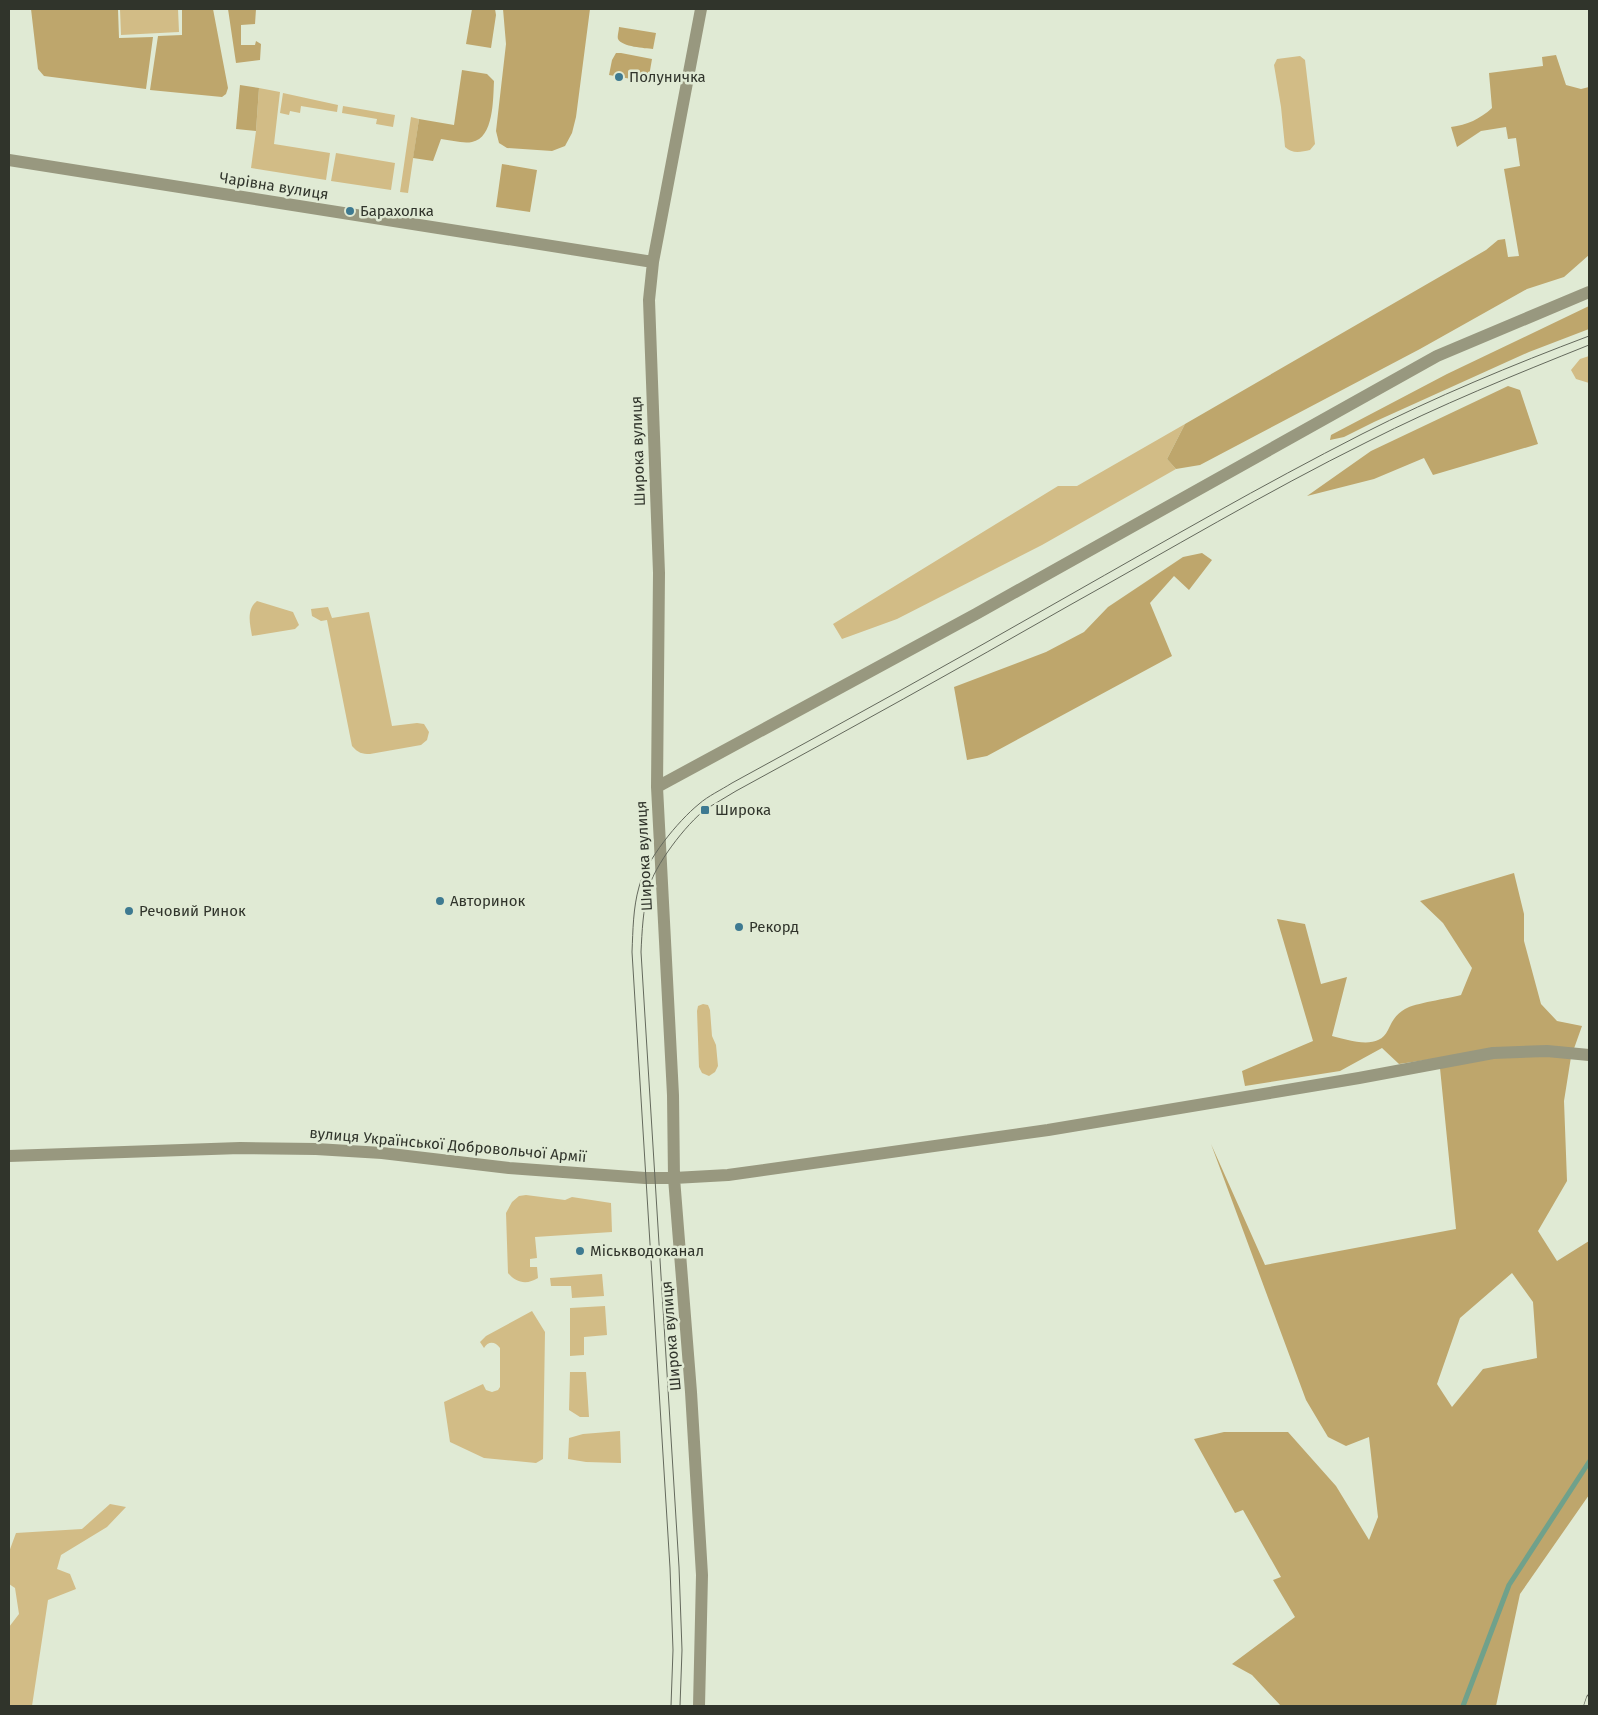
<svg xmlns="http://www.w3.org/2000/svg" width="1598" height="1715" font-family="'Fira Sans',sans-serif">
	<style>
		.green { fill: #d2bc86 }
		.forest { fill: #bea66c; fill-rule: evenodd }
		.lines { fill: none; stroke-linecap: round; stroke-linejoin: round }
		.stream { stroke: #70a18b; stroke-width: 5 }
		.minor { stroke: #98987f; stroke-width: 12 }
		.tram { stroke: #64695c; stroke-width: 1 }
		.rail-casing { stroke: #64695c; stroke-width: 5.5 }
		.rail { stroke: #e0ead4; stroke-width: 4; stroke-dasharray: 11; stroke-linecap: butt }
		.poi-dot { fill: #3e7a91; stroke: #e0ead4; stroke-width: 2 }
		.labels { text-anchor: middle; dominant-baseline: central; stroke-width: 5; stroke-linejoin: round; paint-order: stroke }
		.poi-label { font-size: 15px; fill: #30342b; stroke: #e0ead4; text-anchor: start }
		.street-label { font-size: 15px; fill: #30342b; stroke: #e0ead4 }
	</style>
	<rect width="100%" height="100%" fill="#e0ead4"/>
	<!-- green -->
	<path class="green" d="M 120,9 L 178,9 L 179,32 L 121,35 Z
		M 1300,56 L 1305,60 L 1315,144 L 1310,150 C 1301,152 1292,154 1285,147 L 1281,107 L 1274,65 L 1277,59 Z
		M 259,88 L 280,92 L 274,144 L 330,153 L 326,180 L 251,168 L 256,131 Z
		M 283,93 L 338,105 L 337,112 L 301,106 L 300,113 L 290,111 L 289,115 L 280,113 Z
		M 343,106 L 395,115 L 393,127 L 376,124 L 377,119 L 342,113 Z
		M 411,117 L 419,119 L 408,193 L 400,192 Z
		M 336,153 L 395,163 L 391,190 L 331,181 Z
		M 1589,356 L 1589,383 L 1576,379 L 1571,370 L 1580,359 Z
		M 1185,424 L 1167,459 L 1176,469 L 1042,545 L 897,619 L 842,639 L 833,624 L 1058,486 L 1077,486 Z
		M 257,601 L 293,612 L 299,625 L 295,629 L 252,636 C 250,624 246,610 257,601 Z
		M 328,607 L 332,618 L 369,612 L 392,726 L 417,723 L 424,724 L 429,732 L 427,740 L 421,745 L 370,754 C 362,754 358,753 352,746 L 327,620 L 321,621 L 312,616 L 311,609 Z
		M 703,1004 L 708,1005 L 710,1010 L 712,1036 L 716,1045 L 718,1066 L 715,1072 L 709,1076 L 702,1073 L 699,1067 L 697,1011 L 698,1006 Z
		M 526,1195 L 565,1200 L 572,1197 L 611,1203 L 612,1232 L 535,1237 L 537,1258 L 530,1259 L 530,1267 L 537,1267 L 538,1278 C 527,1285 516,1283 508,1273 L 506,1213 L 512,1202 L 519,1196 Z
		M 602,1274 L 604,1296 L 572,1298 L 571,1286 L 551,1286 L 550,1278 Z
		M 605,1306 L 607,1335 L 584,1337 L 584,1355 L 570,1356 L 570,1308 Z
		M 532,1311 L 545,1332 L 543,1459 L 536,1463 L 484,1458 L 450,1442 L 444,1402 L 483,1384 L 486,1390 L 492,1392 L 498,1390 L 500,1387 L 500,1348 C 495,1341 488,1341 484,1348 L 480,1342 L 486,1336 Z
		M 570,1372 L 586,1372 L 589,1417 L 580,1417 L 569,1410 Z
		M 620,1431 L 621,1463 L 586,1462 L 568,1459 L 569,1438 L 583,1434 Z
		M 110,1504 L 126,1507 L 107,1527 L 61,1555 L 57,1569 L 70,1574 L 76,1589 L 48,1600 L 32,1706 L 9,1706 L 9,1627 L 19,1614 L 15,1588 L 9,1584 L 9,1552 L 16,1533 L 82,1529 Z"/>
	<!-- forest -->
	<path class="forest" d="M 31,9 L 118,9 L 119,38 L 153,37 L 146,89 L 44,76 L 38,69 Z
		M 182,9 L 213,9 L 228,88 L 226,94 L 222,97 L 150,90 L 158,36 L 182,35 Z
		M 228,9 L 256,9 L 255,24 L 241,25 L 241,45 L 255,45 L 256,41 L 261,44 L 260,60 L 236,63 Z
		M 472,9 L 495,9 L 496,15 L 491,48 L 466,44 Z
		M 503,9 L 590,9 L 576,117 L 572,133 L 565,146 L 552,151 L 507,148 L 499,143 L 496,131 L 506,44 Z
		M 619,27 L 656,33 L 653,49 C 645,48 622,47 618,39 C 617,36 619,31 619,27 Z
		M 616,53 L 621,53 L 652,59 L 648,82 L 609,75 L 612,60 Z
		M 1556,55 L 1566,85 L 1581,89 L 1589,87 L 1589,255 L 1564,277 L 1527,289 L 1420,349 L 1200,465 L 1176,469 L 1167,459 L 1185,424 L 1486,250 L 1498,240 L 1505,239 L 1508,257 L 1519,256 L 1504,169 L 1520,166 L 1516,138 L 1508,139 L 1506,127 L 1481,131 L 1457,147 L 1451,127 C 1467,125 1480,119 1492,108 L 1489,73 L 1543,66 L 1542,57 Z
		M 462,70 L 487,74 L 494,81 C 493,99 494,138 472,142 C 463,144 451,140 441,139 L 433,161 L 413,158 L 419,119 L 454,125 Z
		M 240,85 L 259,88 L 256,131 L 236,129 Z
		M 502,164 L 537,170 L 530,212 L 496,207 Z
		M 1589,306 L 1589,329 L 1529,352 L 1374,422 L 1344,437 L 1330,440 L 1331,435 L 1447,374 Z
		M 1508,386 L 1520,390 L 1538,444 L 1433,475 L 1424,458 L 1374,479 L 1307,496 L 1371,451 Z
		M 1202,553 L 1212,560 L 1189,590 L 1174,576 L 1150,603 L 1172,656 L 987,756 L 967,760 L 954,687 L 1046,652 L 1084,632 L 1108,607 L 1183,557 Z
		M 1514,873 L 1524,914 L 1524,941 L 1541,1004 L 1557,1021 L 1582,1026 L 1571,1057 L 1564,1101 L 1567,1181 L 1538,1231 L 1557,1261 L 1589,1241 L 1589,1495 L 1520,1594 L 1496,1706 L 1281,1706 L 1252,1675 L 1232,1664 L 1295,1617 L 1273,1580 L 1281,1577 L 1243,1510 L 1235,1513 L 1194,1439 L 1224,1432 L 1288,1432 L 1336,1486 L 1369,1540 L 1378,1517 L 1369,1437 L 1346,1446 L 1328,1437 L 1306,1400 L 1211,1144 L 1265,1265 L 1456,1229 L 1439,1058 L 1399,1064 L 1382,1048 L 1340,1071 L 1245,1086 L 1242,1071 L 1313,1041 L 1277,919 L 1305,924 L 1321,984 L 1347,977 L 1332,1036 C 1349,1040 1378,1051 1388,1030 C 1393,1020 1395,1015 1405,1009 C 1415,1003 1447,999 1461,995 L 1472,968 L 1443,923 L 1420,901 ZM 1512,1273 L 1533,1302 L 1537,1358 L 1483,1369 L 1452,1407 L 1437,1384 L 1460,1318 Z"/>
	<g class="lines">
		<!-- stream -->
		<path class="stream" d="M 1463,1706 L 1509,1585 L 1589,1462"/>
		<!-- minor -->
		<path class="minor" d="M 9,160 L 653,262
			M 657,787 L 976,614 L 1437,356 L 1589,292
			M 9,1156 L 240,1148 L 316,1149 L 382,1153 L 509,1168 L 645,1178 L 674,1178 L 728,1175 L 1048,1130 L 1359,1078 L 1493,1053 L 1547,1051 L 1589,1055
			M 699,1706 L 702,1575 L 691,1392 L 674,1178 L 673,1095 L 657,787 L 659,573 L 649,300 L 653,262 L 701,9"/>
		<!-- tram -->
		<path class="tram" d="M 671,1706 L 673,1650 L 670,1568 L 632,952 C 633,930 633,908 639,887 C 646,860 678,821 699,804 C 708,796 721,790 732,783 C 844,722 956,660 1068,596 C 1165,541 1262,485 1362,434 C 1435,397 1512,365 1589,336
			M 680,1706 L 682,1650 L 679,1567 L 641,952 C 642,931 643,911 648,890 C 654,866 686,824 706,809 C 716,803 726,797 736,791 C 848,730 960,668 1070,605 C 1169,550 1266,492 1367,442 C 1440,405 1514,375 1589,345"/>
		<defs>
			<path id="rail" d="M 1586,1706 L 1589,1697"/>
		</defs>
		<!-- rail casing -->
		<use href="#rail" class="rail-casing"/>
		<!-- rail -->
		<use href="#rail" class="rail"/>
	</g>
	<!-- markers -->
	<g class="poi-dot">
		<circle cx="619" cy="77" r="5"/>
		<circle cx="350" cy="211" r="5"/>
		<rect x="700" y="805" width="10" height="10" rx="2.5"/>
		<circle cx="440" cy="901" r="5"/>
		<circle cx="129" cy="911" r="5"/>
		<circle cx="739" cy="927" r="5"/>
		<circle cx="580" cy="1251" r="5"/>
	</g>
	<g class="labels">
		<!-- poi labels -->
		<g class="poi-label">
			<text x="629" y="77">Полуничка</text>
			<text x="360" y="211">Барахолка</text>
			<text x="715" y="810">Широка</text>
			<text x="450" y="901">Авторинок</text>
			<text x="139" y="911">Речовий Ринок</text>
			<text x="749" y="927">Рекорд</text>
			<text x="590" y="1251">Міськводоканал</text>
		</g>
		<!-- street labels -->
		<g class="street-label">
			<text transform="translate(274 186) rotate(9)">Чарівна вулиця</text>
			<text transform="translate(638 451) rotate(-92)">Широка вулиця</text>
			<text transform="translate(644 856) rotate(-93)">Широка вулиця</text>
			<text transform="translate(448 1145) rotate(5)">вулиця Української Добровольчої Армії</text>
			<text transform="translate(671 1336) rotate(-95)">Широка вулиця</text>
		</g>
	</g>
	<!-- border -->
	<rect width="1598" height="1715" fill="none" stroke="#30342b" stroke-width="20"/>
</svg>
